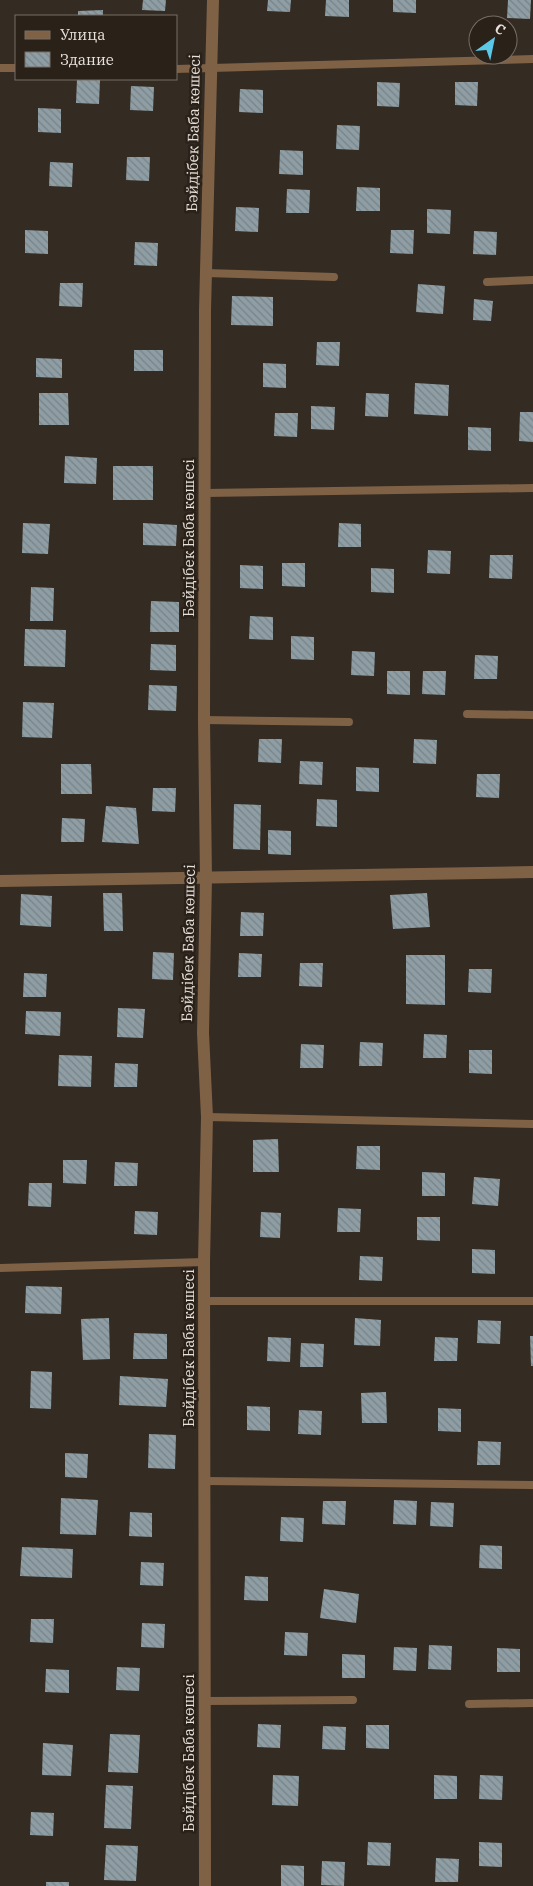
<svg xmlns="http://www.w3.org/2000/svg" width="533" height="1886" font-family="'IBM Plex Serif',serif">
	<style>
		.building { fill: url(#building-back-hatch) }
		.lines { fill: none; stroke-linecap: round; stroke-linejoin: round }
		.service { stroke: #7f6146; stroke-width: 8 }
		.minor { stroke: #7f6146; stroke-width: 12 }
		.labels { text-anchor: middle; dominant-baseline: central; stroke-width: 5; stroke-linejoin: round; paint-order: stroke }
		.street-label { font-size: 15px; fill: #e8e2dc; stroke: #2a2119 }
	</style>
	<defs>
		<pattern id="building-back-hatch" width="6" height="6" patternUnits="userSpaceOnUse" patternTransform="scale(1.25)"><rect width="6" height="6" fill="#8e9ea4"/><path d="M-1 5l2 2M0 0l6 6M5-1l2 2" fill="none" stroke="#788387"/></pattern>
	</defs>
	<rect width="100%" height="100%" fill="#342b23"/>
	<!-- building -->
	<path class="building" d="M 143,0 L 166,0 L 165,11 L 142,10 Z
		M 268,0 L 291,0 L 290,12 L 267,11 Z
		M 326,0 L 349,0 L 349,17 L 325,16 Z
		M 393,0 L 416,0 L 416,13 L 393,12 Z
		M 508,0 L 531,0 L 530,19 L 507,18 Z
		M 103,10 L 103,16 L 78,16 L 78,11 Z
		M 77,79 L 100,80 L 99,104 L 76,103 Z
		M 377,82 L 400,83 L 399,107 L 377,106 Z
		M 455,82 L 478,82 L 477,106 L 455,105 Z
		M 131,86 L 154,87 L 153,111 L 130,110 Z
		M 240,89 L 263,90 L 263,113 L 239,112 Z
		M 38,108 L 61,109 L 61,133 L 38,132 Z
		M 337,125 L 360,126 L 359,150 L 336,149 Z
		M 280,150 L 303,151 L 303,175 L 279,174 Z
		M 127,157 L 150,157 L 149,181 L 126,180 Z
		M 50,162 L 73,163 L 72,187 L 49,186 Z
		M 357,187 L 380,188 L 380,211 L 356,211 Z
		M 287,189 L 310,190 L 309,213 L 286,213 Z
		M 236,207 L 259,208 L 258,232 L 235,231 Z
		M 427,209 L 451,210 L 450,234 L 427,233 Z
		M 25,230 L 48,231 L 48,254 L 25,253 Z
		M 391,230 L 414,230 L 413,254 L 390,253 Z
		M 474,231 L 497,232 L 496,255 L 473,254 Z
		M 135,242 L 158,243 L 157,266 L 134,265 Z
		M 60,283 L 83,283 L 82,307 L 59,306 Z
		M 418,284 L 445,286 L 443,314 L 416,312 Z
		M 232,296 L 273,297 L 273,326 L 231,325 Z
		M 474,299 L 493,301 L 491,321 L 473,320 Z
		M 317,342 L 340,342 L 339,366 L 316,365 Z
		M 134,350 L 163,350 L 163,371 L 134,371 Z
		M 36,358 L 62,359 L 62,378 L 36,377 Z
		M 263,363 L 286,364 L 286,388 L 263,387 Z
		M 415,383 L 449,385 L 448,416 L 414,414 Z
		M 39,393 L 68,393 L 69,425 L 39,425 Z
		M 366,393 L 389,394 L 388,417 L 365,416 Z
		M 311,406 L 335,407 L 334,430 L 311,429 Z
		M 520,412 L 533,412 L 533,442 L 519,441 Z
		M 275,413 L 298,413 L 297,437 L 274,436 Z
		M 468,427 L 491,428 L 491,451 L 468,450 Z
		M 65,456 L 97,458 L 96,484 L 64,483 Z
		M 113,466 L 153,466 L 153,500 L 113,500 Z
		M 23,523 L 50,524 L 48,554 L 22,553 Z
		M 143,523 L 177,525 L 176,546 L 143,545 Z
		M 339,523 L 361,524 L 361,547 L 338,547 Z
		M 428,550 L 451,551 L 450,574 L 427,573 Z
		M 490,555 L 513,555 L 512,579 L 489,578 Z
		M 282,563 L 305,563 L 305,587 L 282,586 Z
		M 240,565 L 263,566 L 263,589 L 240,588 Z
		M 371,568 L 394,569 L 394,593 L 371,592 Z
		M 31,587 L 54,588 L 53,621 L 30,621 Z
		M 151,601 L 179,602 L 179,632 L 150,632 Z
		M 250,616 L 273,617 L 273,640 L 249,639 Z
		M 25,629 L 66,630 L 65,667 L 24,666 Z
		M 291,636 L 314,637 L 314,660 L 291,659 Z
		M 151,644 L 176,645 L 176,671 L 150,670 Z
		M 352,651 L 375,652 L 374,676 L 351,675 Z
		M 475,655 L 498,656 L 497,679 L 474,679 Z
		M 387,671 L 410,671 L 410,695 L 387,694 Z
		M 423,671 L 446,671 L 445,695 L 422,694 Z
		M 149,685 L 177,686 L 176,711 L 148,710 Z
		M 23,702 L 54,703 L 52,738 L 22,737 Z
		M 259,739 L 282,739 L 281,763 L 258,762 Z
		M 414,739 L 437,740 L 436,764 L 413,763 Z
		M 300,761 L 323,762 L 322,785 L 299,784 Z
		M 61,764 L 91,764 L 92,794 L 61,794 Z
		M 356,767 L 379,768 L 379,792 L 356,791 Z
		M 477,774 L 500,774 L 499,798 L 476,797 Z
		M 153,788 L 176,788 L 175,812 L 152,811 Z
		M 317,799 L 337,800 L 337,827 L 316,826 Z
		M 234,804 L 261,805 L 260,850 L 233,849 Z
		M 106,806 L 136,808 L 139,844 L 102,842 Z
		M 62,818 L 85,819 L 84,842 L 61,842 Z
		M 268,830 L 291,831 L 291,855 L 268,854 Z
		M 103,893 L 122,893 L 123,931 L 104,931 Z
		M 427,893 L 430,927 L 393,929 L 390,895 Z
		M 21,894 L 52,896 L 51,927 L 20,925 Z
		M 241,912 L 264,913 L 263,936 L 240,936 Z
		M 153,952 L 174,953 L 173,980 L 152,979 Z
		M 239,953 L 262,954 L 261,977 L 238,977 Z
		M 406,955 L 445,955 L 445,1005 L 406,1004 Z
		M 300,963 L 323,963 L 322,987 L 299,986 Z
		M 469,969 L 492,969 L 491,993 L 468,992 Z
		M 24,973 L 47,974 L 46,997 L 23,997 Z
		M 118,1008 L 145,1009 L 143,1038 L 117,1037 Z
		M 26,1011 L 61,1012 L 60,1036 L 25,1034 Z
		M 424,1034 L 447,1035 L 446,1058 L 423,1058 Z
		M 360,1042 L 383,1043 L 382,1066 L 359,1066 Z
		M 301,1044 L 324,1045 L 323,1068 L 300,1068 Z
		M 469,1050 L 492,1050 L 492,1074 L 469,1073 Z
		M 59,1055 L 92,1056 L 91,1087 L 58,1086 Z
		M 115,1063 L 138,1064 L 137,1087 L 114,1087 Z
		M 278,1139 L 279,1172 L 253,1172 L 253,1140 Z
		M 357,1146 L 380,1146 L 380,1170 L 356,1169 Z
		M 63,1160 L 87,1160 L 86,1184 L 63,1183 Z
		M 115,1162 L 138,1163 L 137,1186 L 114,1186 Z
		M 422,1172 L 445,1173 L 445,1196 L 422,1196 Z
		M 474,1177 L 500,1179 L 498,1206 L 472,1204 Z
		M 29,1183 L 52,1183 L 51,1207 L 28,1206 Z
		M 338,1208 L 361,1209 L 360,1232 L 337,1232 Z
		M 135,1211 L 158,1212 L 157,1235 L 134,1234 Z
		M 261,1212 L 281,1213 L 280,1238 L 260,1237 Z
		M 417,1217 L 440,1217 L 440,1241 L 417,1240 Z
		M 472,1249 L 495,1250 L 495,1274 L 472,1273 Z
		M 360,1256 L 383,1257 L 382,1281 L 359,1280 Z
		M 26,1286 L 62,1287 L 61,1314 L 25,1313 Z
		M 109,1318 L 110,1359 L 83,1360 L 81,1319 Z
		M 355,1318 L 381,1320 L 380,1346 L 354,1345 Z
		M 478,1320 L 501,1321 L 500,1344 L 477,1343 Z
		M 134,1333 L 167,1334 L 167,1359 L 133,1359 Z
		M 530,1336 L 533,1336 L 533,1366 L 531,1366 Z
		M 268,1337 L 291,1338 L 290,1362 L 267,1361 Z
		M 435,1337 L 458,1338 L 457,1361 L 434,1361 Z
		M 301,1343 L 324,1344 L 323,1367 L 300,1367 Z
		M 31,1371 L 52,1372 L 51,1409 L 30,1408 Z
		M 120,1376 L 168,1379 L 166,1407 L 119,1405 Z
		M 386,1392 L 387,1423 L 362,1423 L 361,1393 Z
		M 247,1406 L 270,1407 L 270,1431 L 247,1430 Z
		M 438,1408 L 461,1409 L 461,1432 L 438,1431 Z
		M 299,1410 L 322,1411 L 321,1435 L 298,1434 Z
		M 149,1434 L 176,1435 L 175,1469 L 148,1468 Z
		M 478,1441 L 501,1442 L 500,1465 L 477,1465 Z
		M 65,1453 L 88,1454 L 87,1478 L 65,1477 Z
		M 61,1498 L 98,1500 L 96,1535 L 60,1534 Z
		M 394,1500 L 417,1501 L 416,1525 L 393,1524 Z
		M 323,1501 L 346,1501 L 345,1525 L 322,1524 Z
		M 431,1502 L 454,1503 L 453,1527 L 430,1526 Z
		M 130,1512 L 152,1513 L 152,1537 L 129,1536 Z
		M 281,1517 L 304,1518 L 303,1542 L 280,1541 Z
		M 480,1545 L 502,1546 L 502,1569 L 479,1568 Z
		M 22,1547 L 73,1549 L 72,1578 L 20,1576 Z
		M 141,1562 L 164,1563 L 163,1586 L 140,1585 Z
		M 245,1576 L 268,1577 L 268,1601 L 244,1600 Z
		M 324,1589 L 359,1594 L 356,1623 L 320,1618 Z
		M 31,1619 L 54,1619 L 53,1643 L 30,1642 Z
		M 142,1623 L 165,1624 L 164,1648 L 141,1647 Z
		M 285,1632 L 308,1633 L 307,1656 L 284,1655 Z
		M 429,1645 L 452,1646 L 451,1670 L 428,1669 Z
		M 394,1647 L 417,1648 L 416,1671 L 393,1670 Z
		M 497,1648 L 520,1649 L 520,1672 L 497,1672 Z
		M 342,1654 L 365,1655 L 365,1678 L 342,1678 Z
		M 117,1667 L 140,1668 L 139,1691 L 116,1690 Z
		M 46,1669 L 69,1670 L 69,1693 L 45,1692 Z
		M 258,1724 L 281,1725 L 280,1748 L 257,1747 Z
		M 366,1725 L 389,1725 L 389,1749 L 366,1748 Z
		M 323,1726 L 346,1727 L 345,1750 L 322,1749 Z
		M 110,1734 L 140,1735 L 138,1773 L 108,1772 Z
		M 43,1743 L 73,1745 L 71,1776 L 42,1775 Z
		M 273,1775 L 299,1776 L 298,1806 L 272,1805 Z
		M 434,1775 L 457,1776 L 457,1799 L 434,1799 Z
		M 480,1775 L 503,1776 L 502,1800 L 479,1799 Z
		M 106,1785 L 133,1786 L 131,1829 L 104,1828 Z
		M 31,1812 L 54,1813 L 53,1836 L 30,1835 Z
		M 368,1842 L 391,1843 L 390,1866 L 367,1865 Z
		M 479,1842 L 502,1843 L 502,1867 L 479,1866 Z
		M 106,1845 L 138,1846 L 136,1881 L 104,1880 Z
		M 436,1858 L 459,1859 L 458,1882 L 435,1882 Z
		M 322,1861 L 345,1862 L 344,1886 L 321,1885 Z
		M 281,1865 L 304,1866 L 304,1886 L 281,1886 Z
		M 46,1882 L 69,1882 L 69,1886 L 46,1886 Z"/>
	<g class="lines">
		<!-- service -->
		<path class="service" d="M 0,68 L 16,68
			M 176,69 L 533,59
			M 206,273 L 334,277
			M 487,282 L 533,280
			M 205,493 L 533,488
			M 467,714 L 533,715
			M 204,720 L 349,722
			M 207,1117 L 533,1124
			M 0,1268 L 204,1262
			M 204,1301 L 533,1301
			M 205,1481 L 533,1485
			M 205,1701 L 353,1700
			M 469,1704 L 533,1703"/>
		<!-- minor -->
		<path class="minor" d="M 0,881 L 533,872
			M 205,1886 L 204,1262 L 207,1117 L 203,1033 L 206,878 L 204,720 L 205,310 L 213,0"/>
	</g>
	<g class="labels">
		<!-- street labels -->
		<g class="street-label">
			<text transform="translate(193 133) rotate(-89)">Бәйдібек Баба көшесі</text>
			<text transform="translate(188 538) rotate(-90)">Бәйдібек Баба көшесі</text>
			<text transform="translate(188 943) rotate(-89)">Бәйдібек Баба көшесі</text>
			<text transform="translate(188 1348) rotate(-90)">Бәйдібек Баба көшесі</text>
			<text transform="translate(188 1753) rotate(-90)">Бәйдібек Баба көшесі</text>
		</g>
	</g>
	<!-- legend -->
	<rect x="15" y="15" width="162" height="65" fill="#2a2119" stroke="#766e67"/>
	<rect x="25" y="31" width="25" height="8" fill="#7f6146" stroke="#766e67"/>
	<text x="60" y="40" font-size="15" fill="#e8e2dc">Улица</text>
	<rect x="25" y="52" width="25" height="15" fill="url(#building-back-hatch)" stroke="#766e67"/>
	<text x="60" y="65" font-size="15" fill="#e8e2dc">Здание</text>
	<!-- north arrow -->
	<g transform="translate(493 40) rotate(33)"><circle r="24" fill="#2a2119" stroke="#766e67"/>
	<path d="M0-4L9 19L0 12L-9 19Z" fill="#5bc8e7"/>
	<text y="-8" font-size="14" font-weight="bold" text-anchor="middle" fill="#e8e2dc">С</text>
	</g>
</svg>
